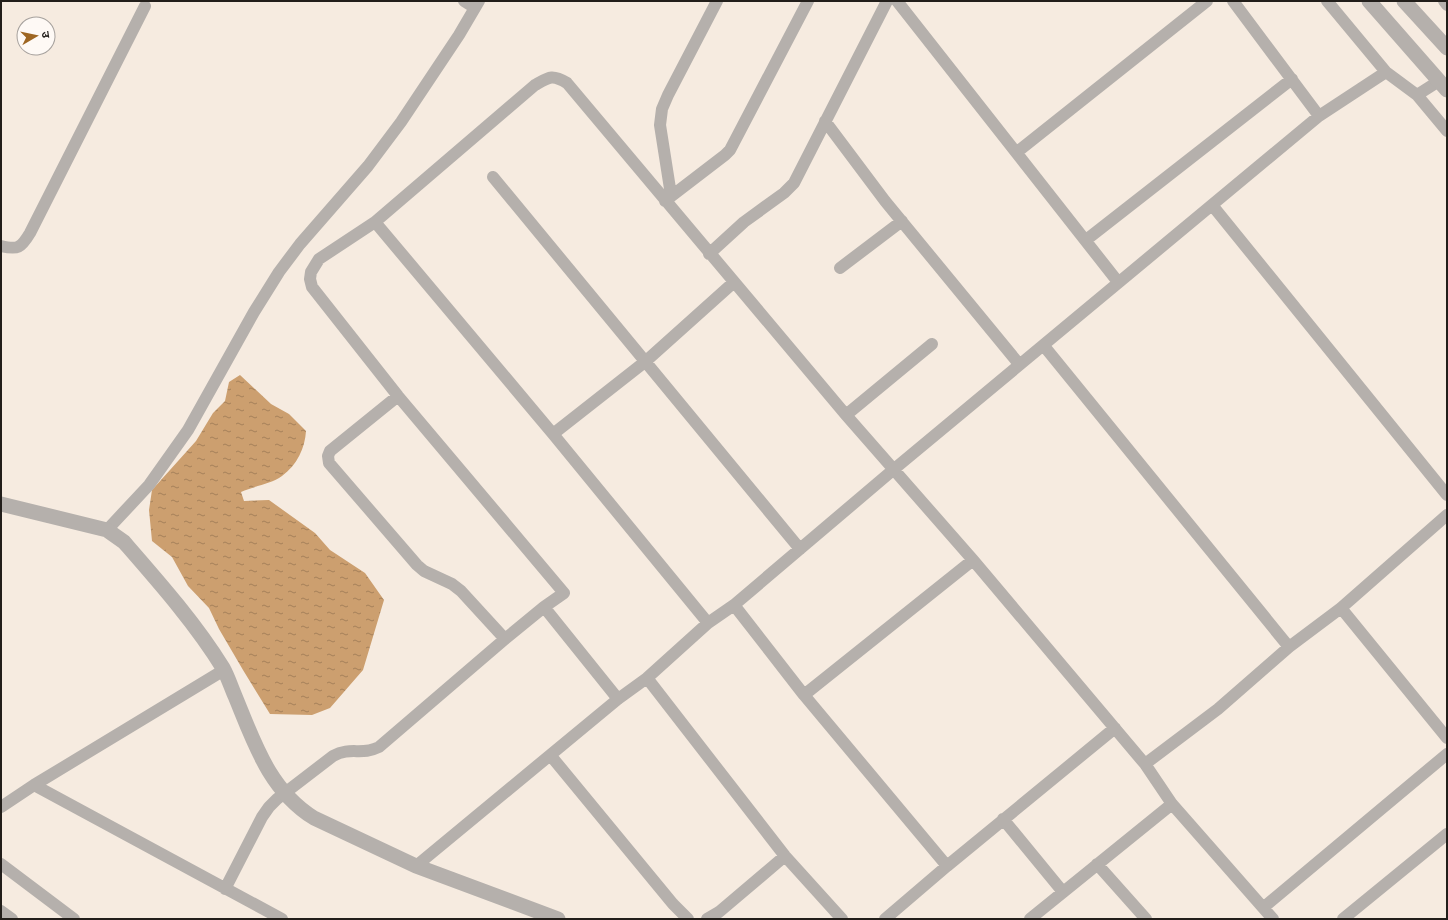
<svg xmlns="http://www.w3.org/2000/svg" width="1448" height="920" font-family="Arial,'Noto Sans Devanagari',sans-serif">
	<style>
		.water { fill: url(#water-ripples) }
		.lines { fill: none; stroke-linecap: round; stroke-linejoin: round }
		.minor { stroke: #b5b0ac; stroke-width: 12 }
		.tertiary { stroke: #b5b0ac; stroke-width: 15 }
	</style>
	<defs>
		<pattern id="water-ripples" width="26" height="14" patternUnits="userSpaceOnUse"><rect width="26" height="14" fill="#cc9f6f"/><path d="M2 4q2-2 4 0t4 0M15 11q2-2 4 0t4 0" fill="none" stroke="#a5815a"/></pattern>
	</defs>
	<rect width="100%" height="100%" fill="#f6ebe0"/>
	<!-- water -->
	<path class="water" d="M 240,375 L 271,404 L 289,414 L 306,431 C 305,448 297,465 282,476 C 271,484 254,486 241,492 L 244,501 L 269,500 L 315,533 L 330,550 L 365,573 L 384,600 L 363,670 L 330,708 L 312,715 L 270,714 L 243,670 L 219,629 L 209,608 L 188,586 L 172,557 L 152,541 L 149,510 L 152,490 L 196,441 L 213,413 L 225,401 L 229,382 Z"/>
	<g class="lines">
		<!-- minor -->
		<path class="minor" d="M 464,1 L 475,8
			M 897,1 L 1118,282
			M 1233,1 L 1319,116
			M 1327,1 L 1386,72 L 1417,95 L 1447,131
			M 1444,1 L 1447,5
			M 1417,95 L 1439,81
			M 825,121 L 885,201 L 1019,364
			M 1017,152 L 1207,1
			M 493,177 L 800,549
			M 671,195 L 660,125 L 662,109 L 668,95 L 717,1
			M 665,201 L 725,155 L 730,150 L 808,1
			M 1212,205 L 1447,495
			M 375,222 L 553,434 L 708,623
			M 1086,240 L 1292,79
			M 1,246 C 18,250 21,248 30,233 L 145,6
			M 709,254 L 744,222 L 784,193 L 794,183 L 887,1
			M 840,268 L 902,221
			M 1044,346 L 1289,647
			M 398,396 L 330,451 L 328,456 L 329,463 L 417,565 L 424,571 L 452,584 L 461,591 L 505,639
			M 846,415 L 932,344
			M 553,434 L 646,361 L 733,283
			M 107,530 L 149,485 L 188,430 L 254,312 L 279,272 L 300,244 L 368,166 L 401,122 L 459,35 L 479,1
			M 734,605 L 804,695 L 947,866 L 1115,728
			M 1341,608 L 1447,738
			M 647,678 L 785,856 L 842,919
			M 804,695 L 973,560
			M 618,699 L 544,607 L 564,593 L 398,396 L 312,287 L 310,279 L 311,272 L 319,259 L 375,222 L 535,85 C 549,77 552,74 567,83 L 846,415 L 973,560 L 1145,764 L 1172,804 L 1273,919
			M 551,756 L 673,904 L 688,919
			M 1145,764 L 1218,709 L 1289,647 L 1341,608 L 1447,515
			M 34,785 L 282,919
			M 1,807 L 34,785 L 224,670
			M 1003,819 L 1063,892
			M 1,864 L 74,919
			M 1097,864 L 1146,919
			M 416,866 L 618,699 L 647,678 L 708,623 L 734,605 L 893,470 L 1319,116 L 1386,72
			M 225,889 L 262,817 L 269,807 L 277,799 L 333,756 C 351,746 361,756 379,747 L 505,639 L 544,607
			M 1264,907 L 1447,754
			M 1,911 L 12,919
			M 707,919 L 719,912 L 785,856
			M 885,919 L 947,866
			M 1030,919 L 1172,804
			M 1343,919 L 1447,834"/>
		<!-- tertiary -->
		<path class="tertiary" d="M 1369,1 L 1447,90
			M 1404,1 L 1447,48
			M 1,504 L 107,530 L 124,542 C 158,581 196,624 223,668 C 228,677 231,687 235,696 C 254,742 269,790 314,818 L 416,866 L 558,919"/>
	</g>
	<!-- border -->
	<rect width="1448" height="920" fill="none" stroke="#221e1a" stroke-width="4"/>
	<!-- north arrow -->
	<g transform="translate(36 36) rotate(81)"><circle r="19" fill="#fef9f5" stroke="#a6a19d"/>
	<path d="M0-3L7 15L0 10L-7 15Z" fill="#9e6622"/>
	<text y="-6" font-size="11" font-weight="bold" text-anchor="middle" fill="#221e1a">उ</text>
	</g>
</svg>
